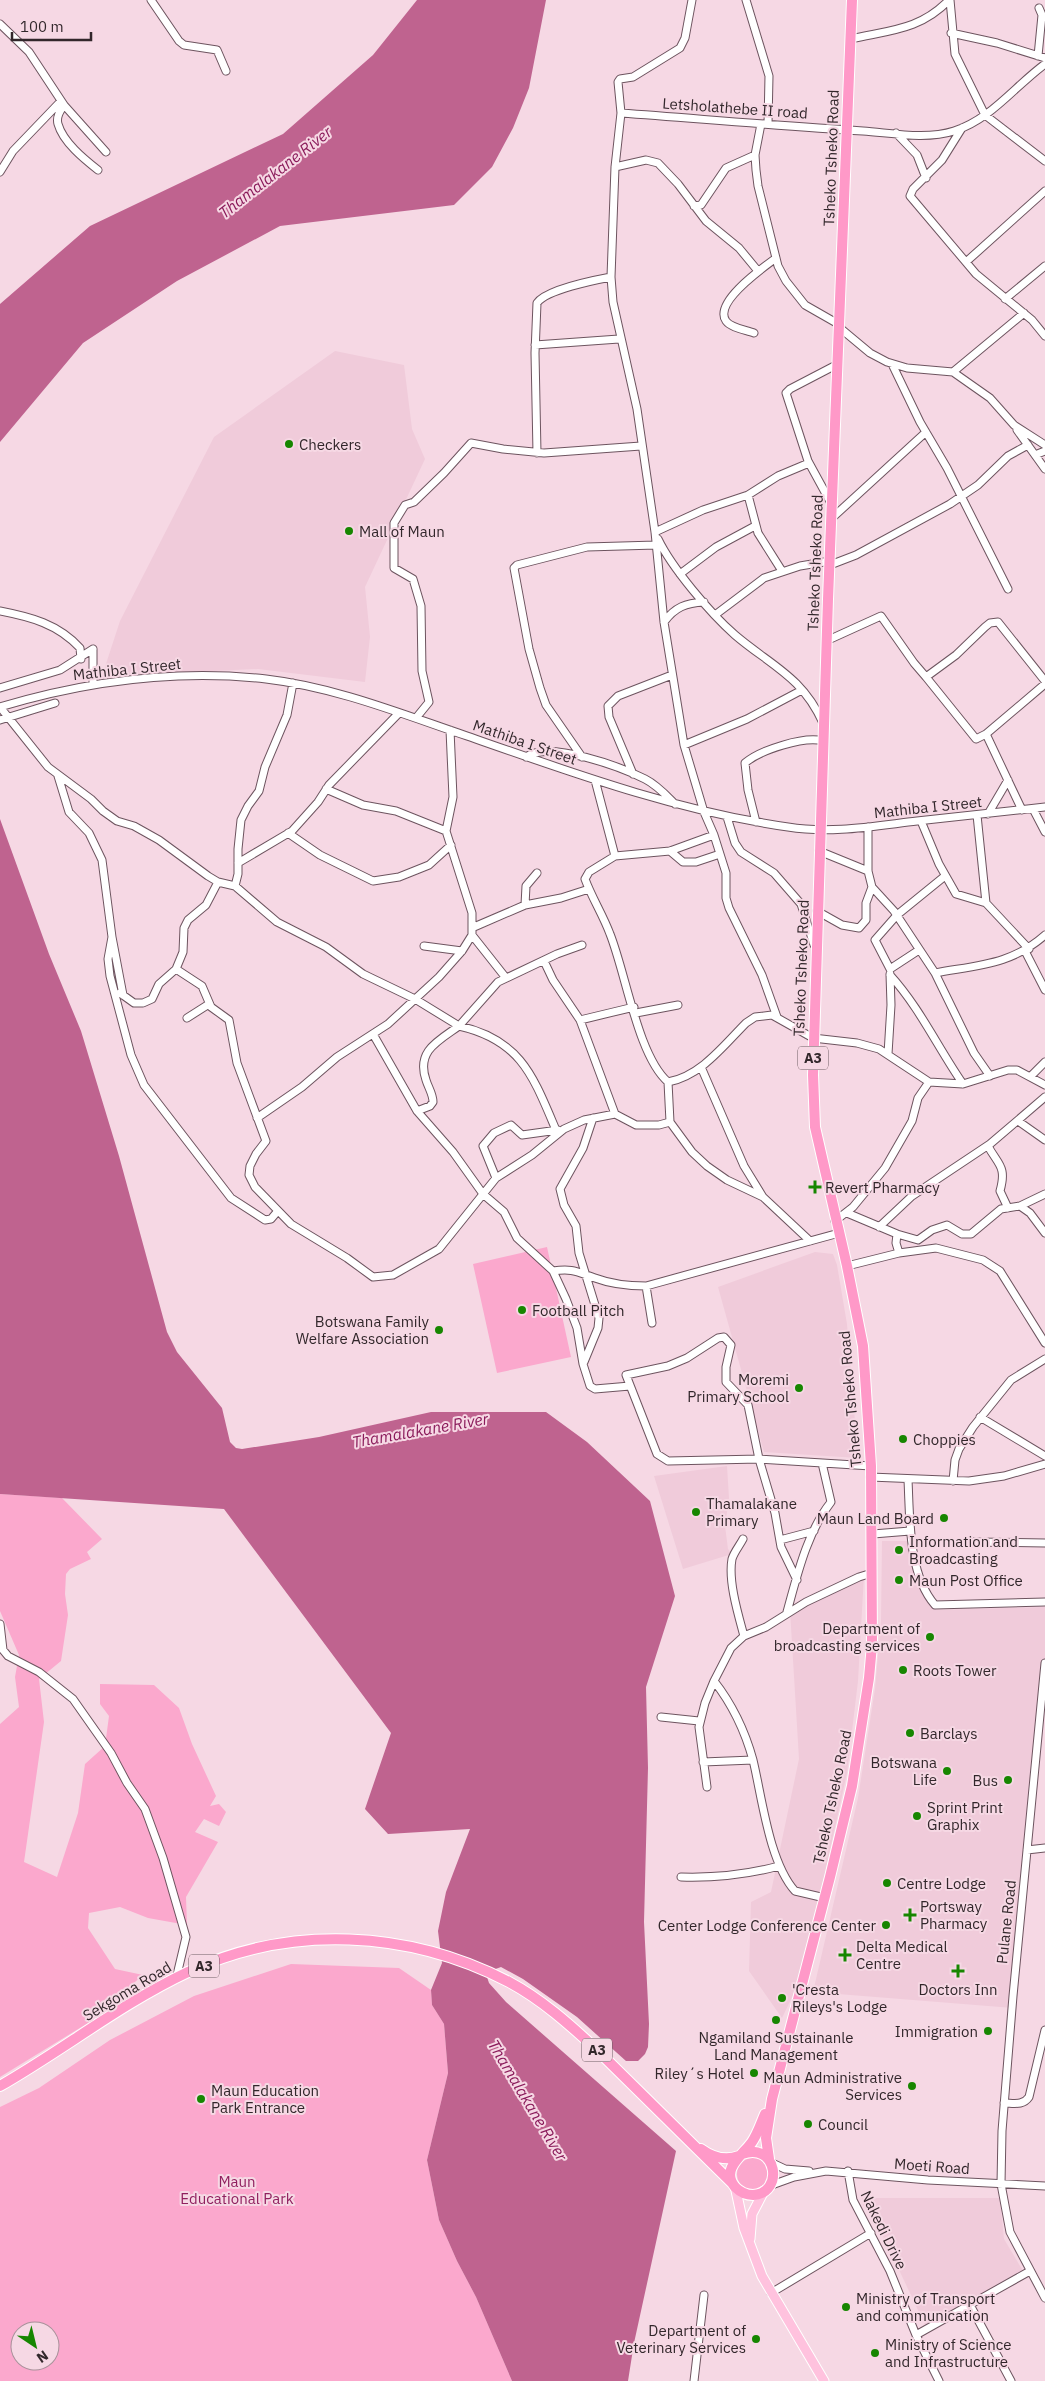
<svg xmlns="http://www.w3.org/2000/svg" width="1045" height="2381" font-family="'IBM Plex Sans',sans-serif">
	<style>
		.built { fill: #f0cbda }
		.green { fill: #fba8cd; fill-rule: evenodd }
		.water { fill: #bf638f }
		.lines { fill: none; stroke-linecap: round; stroke-linejoin: round }
		.minor-casing { stroke: #6d545f; stroke-width: 9 }
		.major-casing { stroke: #fff; stroke-width: 11 }
		.highway-casing { stroke: #fff; stroke-width: 12 }
		.minor { stroke: #fff; stroke-width: 7 }
		.major { stroke: #ffc2de; stroke-width: 9 }
		.highway { stroke: #ff99c8; stroke-width: 10 }
		.poi-dot { fill: #178600; stroke: #f6d8e4; stroke-width: 2 }
		.labels { text-anchor: middle; dominant-baseline: central; stroke-width: 4; stroke-linejoin: round; paint-order: stroke }
		.shield { fill: #f6d8e4; stroke: #6d5c62; stroke-width: 1 }
		.shield-label { font-size: 14px; font-weight: bold; fill: #32272b }
		.street-label { font-size: 15px; fill: #32272b; stroke: #f6d8e4 }
		.poi-label { font-size: 15px; fill: #32272b; stroke: #f6d8e4; text-anchor: start }
		.park-label { font-size: 15px; fill: #90205f; stroke: #f6d8e4 }
		.water-label { font-size: 16px; font-style: italic; fill: #8a1a5a; stroke: #f6d8e4 }
	</style>
	<rect width="100%" height="100%" fill="#f6d8e4"/>
	<!-- built -->
	<path class="built" d="M 335,351 L 404,365 L 412,429 L 425,459 L 365,587 L 370,637 L 365,682 L 258,669 L 102,676 L 120,621 L 214,437 Z
		M 815,1252 L 833,1254 L 837,1265 L 847,1324 L 858,1458 L 764,1452 L 718,1287 Z
		M 727,1466 L 729,1498 L 725,1526 L 728,1549 L 732,1554 L 683,1569 L 654,1476 Z
		M 882,1541 L 910,1541 L 917,1579 L 936,1610 L 1045,1607 L 1045,1688 L 1013,2008 L 813,1992 L 858,1798 L 875,1689 L 881,1621 Z
		M 864,1575 L 858,1681 L 847,1773 L 819,1900 L 795,1991 L 782,2018 L 749,1971 L 751,1902 L 771,1892 L 799,1759 L 790,1610 Z
		M 862,2198 L 1000,2198 L 1004,2239 L 1023,2271 L 925,2325 L 884,2238 L 863,2205 Z"/>
	<!-- green -->
	<path class="green" d="M 547,1247 L 571,1357 L 497,1373 L 473,1264 Z
		M 0,1494 L 62,1498 L 102,1539 L 87,1552 L 91,1559 L 70,1569 L 66,1574 L 65,1594 L 68,1615 L 61,1661 L 39,1679 L 44,1722 L 24,1862 L 57,1877 L 78,1813 L 85,1764 L 105,1746 L 109,1716 L 100,1704 L 100,1684 L 154,1685 L 179,1708 L 192,1744 L 216,1796 L 210,1806 L 219,1804 L 226,1812 L 219,1826 L 204,1819 L 195,1832 L 218,1842 L 186,1897 L 187,1925 L 148,1918 L 120,1907 L 89,1913 L 88,1928 L 115,1969 L 143,1975 L 88,2023 L 0,2077 L 0,1724 L 19,1707 L 15,1677 L 19,1655 L 0,1611 Z
		M 291,1964 L 399,1968 L 431,1990 L 432,2005 L 444,2024 L 448,2073 L 427,2160 L 439,2220 L 457,2261 L 476,2297 L 512,2381 L 0,2381 L 0,2107 L 39,2088 L 110,2040 L 194,1996 ZM 20,2331 L 50,2331 L 50,2361 L 20,2361 Z
		M737 2174a16 16 0 1 1 32 0a16 16 0 1 1-32 0Z"/>
	<!-- water -->
	<path class="water" d="M 417,0 L 546,0 L 529,88 L 513,128 L 492,167 L 454,205 L 280,226 L 177,281 L 83,343 L 0,442 L 0,304 L 90,226 L 283,134 L 373,55 Z
		M 0,819 L 49,954 L 81,1031 L 119,1156 L 167,1332 L 177,1352 L 222,1408 L 230,1442 L 236,1448 L 242,1449 L 319,1437 L 431,1412 L 546,1412 L 587,1442 L 650,1501 L 675,1596 L 646,1687 L 648,1768 L 644,1922 L 649,2024 L 648,2047 L 645,2054 L 638,2061 L 626,2061 L 577,2017 L 523,1979 L 501,1967 L 490,1971 L 487,1977 L 489,1983 L 506,2002 L 676,2151 L 634,2343 L 628,2381 L 512,2381 L 476,2297 L 457,2261 L 439,2220 L 427,2160 L 448,2073 L 444,2024 L 432,2005 L 431,1990 L 442,1963 L 438,1931 L 446,1892 L 470,1829 L 388,1834 L 365,1809 L 391,1733 L 224,1509 L 0,1494 Z"/>
	<g class="lines">
		<defs>
			<path id="minor" d="M 151,0 L 179,41 L 184,45 L 217,50 L 226,71
				M 692,0 L 685,38 L 680,48 L 633,77 L 620,79 L 618,82 L 621,113 L 615,167 L 611,277 L 613,302 L 637,409 L 655,532 L 664,622 L 684,745 L 704,812 L 714,835 L 726,873 L 726,898 L 729,908 L 762,975 L 777,1017
				M 746,0 L 769,76 L 768,124
				M 950,0 L 955,54 L 985,115 L 1045,161
				M 0,24 L 29,52 L 64,105 L 106,152
				M 951,33 L 997,43 L 1045,58
				M 851,39 C 890,30 920,30 949,0
				M 1038,56 L 1042,15 L 1039,8
				M 64,105 C 60,111 56,117 58,124 C 63,142 84,159 98,170
				M 621,113 C 702,119 782,126 863,131 C 892,133 926,140 954,131 C 990,120 1015,86 1045,64
				M 761,124 L 755,155 L 756,170 L 758,186 L 778,266 L 786,281 L 805,305 L 840,325
				M 962,128 L 942,160 L 913,189 L 910,196 L 976,274 L 1032,320 L 1045,336
				M 896,133 L 917,155 L 926,178
				M 615,167 L 646,160 L 658,163 L 678,184 L 706,221 L 739,248 L 758,271
				M 0,172 L 13,151 L 61,101
				M 694,206 L 701,205 L 726,168 L 755,155
				M 966,262 L 1045,191
				M 1005,299 L 1045,266
				M 840,328 L 870,353 L 887,362 L 907,368 L 953,372 L 990,398 L 1014,425 L 1045,445
				M 754,333 C 746,330 731,328 726,321 C 713,302 764,267 776,258
				M 535,345 L 619,339
				M 892,364 L 920,422 L 947,468 L 1008,589
				M 953,372 L 1024,313
				M 1017,430 L 1045,469
				M 537,453 L 535,353 L 537,303 C 546,290 595,280 611,277
				M 1035,455 L 1045,451
				M 832,505 L 808,461 L 786,393 L 790,389 L 838,364
				M 831,519 L 926,432
				M 655,532 L 703,510 L 748,495
				M 658,539 C 672,568 710,613 735,635 C 770,665 802,676 823,723
				M 830,565 L 856,555 L 950,504 L 978,485 L 1008,456 L 1028,445
				M 782,571 L 758,533 L 748,495 L 778,476 L 809,463
				M 680,574 L 716,547 L 755,526
				M 0,611 C 31,617 58,624 80,648 L 81,659
				M 715,615 L 764,578 L 800,566 L 830,561
				M 664,622 C 675,607 686,603 704,602
				M 826,641 L 881,616 L 914,663 L 926,677 L 956,655 L 985,627 L 990,623 L 998,622 L 1045,681
				M 93,649 L 93,684
				M 926,677 L 976,739 L 986,734 L 1045,684
				M 0,688 L 60,670 L 93,649
				M 416,718 L 429,702 L 422,671 L 421,606 L 413,579 L 394,568 L 394,523 L 405,505 L 414,502 L 444,473 L 471,443 L 503,449 L 544,453 L 641,446
				M 0,720 L 55,703
				M 986,734 L 1022,810
				M 684,745 L 747,719 L 802,690
				M 526,757 C 549,740 621,767 645,779 C 657,785 666,795 675,804
				M 582,757 L 546,705 L 540,688 L 529,649 L 514,568 L 517,565 L 587,547 L 656,545
				M 633,774 L 609,717 L 608,706 L 618,696 L 672,675
				M 58,776 L 69,812 L 89,833 L 102,860 L 112,937 L 123,995
				M 595,780 L 615,856
				M 326,789 L 363,805 L 396,811 L 446,831
				M 1033,809 L 1045,832
				M 988,814 L 1008,780
				M 977,815 L 986,903
				M 727,817 L 735,843 L 741,852 L 774,873 L 801,904 L 814,945
				M 921,821 L 939,864 L 956,894 L 986,903 L 1029,949
				M 756,822 L 748,790 L 745,763 C 760,750 804,736 823,741
				M 868,827 L 868,871 L 872,887 L 894,911 L 935,973 C 978,965 1011,965 1045,935
				M 288,833 L 320,855 L 373,881 L 399,877 L 429,865 L 451,845
				M 714,835 L 670,851 L 615,856 L 589,872 L 585,879 C 592,898 603,915 610,934 C 626,974 638,1056 668,1082 L 670,1122 L 692,1152 L 707,1166 L 727,1180 L 763,1197
				M 670,851 L 683,862 L 696,862 L 720,854
				M 819,851 L 868,871
				M 238,863 L 292,831 L 318,802 L 329,785 L 399,713
				M 235,886 L 238,874 L 238,849 L 241,820 L 248,806 L 259,791 L 265,767 L 287,715 L 293,683
				M 525,905 L 526,886 L 537,873
				M 817,911 L 842,925 L 859,928 L 866,920 L 866,903 L 872,887
				M 474,927 L 525,905 L 561,898 L 589,889
				M 472,935 L 506,978
				M 112,937 L 108,959 L 110,976 L 131,1055 L 144,1085 L 231,1198 L 265,1220 L 271,1219 L 277,1212
				M 582,945 L 557,954 L 498,982 L 459,1026 L 415,999 L 363,974 L 326,947 L 277,922 L 235,886 L 218,882 L 208,876 L 159,840 L 134,826 L 117,821 L 103,811 L 91,799 L 48,767 L 0,707 C 87,681 175,669 266,679 C 335,687 402,714 467,736 C 573,773 677,811 788,827 C 831,834 874,826 917,821 C 959,816 1002,812 1045,807
				M 424,946 L 462,951
				M 919,950 L 890,969 L 875,940 L 897,915 L 945,876
				M 1025,951 L 1045,990
				M 544,961 L 553,980 L 580,1020 L 615,1114
				M 176,969 L 202,986 L 211,1007 L 229,1020 L 237,1063 L 266,1141 L 256,1154 L 250,1166 L 249,1175 L 255,1187 L 291,1224 L 347,1258 L 373,1277 L 393,1275 L 439,1249 L 496,1178 L 532,1155 L 564,1129 L 584,1120 L 615,1114 L 636,1125 L 659,1125 L 670,1122
				M 935,973 L 974,1053 L 990,1076
				M 890,975 C 920,1008 938,1048 963,1084
				M 120,993 L 134,1003 L 143,1003 L 152,999 L 159,984 L 176,969 L 183,952 L 184,928 L 188,920 L 206,905 L 218,882
				M 636,1013 L 678,1005
				M 187,1018 L 209,1004
				M 580,1020 L 634,1007
				M 373,1034 L 417,1111 L 453,1152 L 483,1194 L 504,1212 L 517,1238 L 553,1271 L 566,1299 L 577,1328 L 583,1364 L 590,1386 L 595,1389 L 630,1386
				M 888,1054 L 891,1005 L 890,974
				M 701,1067 L 744,1166 L 763,1197 L 810,1241
				M 1031,1076 L 1045,1062
				M 668,1082 C 701,1076 724,1045 746,1023 L 755,1017 L 772,1015 L 813,1038 L 857,1043 L 879,1049 L 929,1082 L 963,1084 L 1008,1070 L 1017,1070 L 1045,1085
				M 417,1111 L 430,1106 L 433,1102 C 433,1094 428,1087 426,1080 C 416,1051 438,1041 459,1026 C 521,1040 533,1076 556,1130
				M 257,1118 L 302,1087 L 337,1057 L 388,1024 L 439,977 L 462,951 L 472,935 L 472,913 L 446,831 L 453,797 L 450,730
				M 1018,1121 L 1045,1140
				M 988,1146 C 998,1165 1007,1166 1000,1191 L 1008,1208
				M 496,1178 L 483,1146 L 494,1133 L 511,1125 L 522,1135 L 558,1130
				M 1020,1206 L 1030,1213 L 1045,1233
				M 847,1213 L 897,1234
				M 835,1221 L 853,1207 L 885,1168 L 912,1121 L 918,1098 L 929,1082
				M 879,1227 L 912,1196 L 990,1144 L 1045,1097
				M 899,1253 L 896,1243 L 897,1234 L 918,1240 L 932,1230 L 947,1225 L 962,1234 L 971,1234 L 1001,1209 L 1020,1206 L 1045,1194
				M 847,1266 L 899,1253 L 936,1248 L 983,1260 L 1000,1271 L 1045,1343
				M 553,1271 C 573,1268 577,1272 595,1278 C 611,1284 629,1286 646,1286 L 839,1233
				M 646,1286 L 652,1323
				M 584,1362 L 598,1328 L 599,1318 L 579,1253 L 576,1226 L 564,1205 L 560,1189 L 583,1148 L 593,1118
				M 980,1417 L 1045,1456
				M 870,1477 L 969,1481 L 1004,1476 L 1045,1464
				M 908,1480 C 910,1519 908,1574 935,1605 L 1045,1602
				M 953,1481 L 955,1460 L 959,1449 L 973,1427 L 1011,1380 L 1045,1359
				M 873,1534 L 910,1531
				M 743,1539 C 740,1545 734,1552 732,1559 C 728,1581 738,1614 744,1636
				M 780,1540 L 814,1531
				M 973,1542 L 1045,1543
				M 797,1580 L 781,1547 L 775,1513 L 759,1459 L 748,1405 L 726,1382 L 726,1367 L 731,1345 L 724,1337 L 718,1338 L 687,1358 L 668,1366 L 626,1375 L 657,1454 L 668,1461 L 759,1459 L 871,1466
				M 787,1612 C 797,1576 807,1532 831,1502 L 822,1463
				M 0,1624 L 3,1650 L 8,1656 L 39,1672 L 73,1699 L 111,1753 L 127,1783 L 145,1809 L 163,1858 L 186,1937 L 176,1979
				M 1045,1663 L 1013,1996 L 1002,2131 L 1001,2184 L 1010,2232 L 1045,2298
				M 661,1717 L 699,1721
				M 703,1762 L 753,1760
				M 707,1787 L 699,1727 L 705,1703 L 714,1681
				M 1027,1850 L 1045,1848
				M 681,1877 C 715,1878 746,1875 779,1866
				M 825,1898 L 795,1891 C 769,1862 762,1797 753,1760 C 745,1731 732,1704 714,1681 L 731,1648 L 744,1636 L 766,1627 L 806,1602 L 859,1577 L 872,1573
				M 1004,2103 C 1013,2103 1023,2106 1029,2097 L 1045,2030
				M 770,2162 L 785,2169 L 809,2171
				M 848,2171 L 853,2200 L 890,2271 L 916,2335 L 939,2381
				M 769,2186 L 794,2177 L 826,2171 L 928,2180 L 1045,2186
				M 771,2293 L 871,2233
				M 970,2305 L 1011,2381
				M 916,2335 L 1030,2271
				M 694,2381 L 704,2295"/>
			<path id="major" d="M 735,2186 L 744,2228 L 762,2276 L 824,2381
				M 750,2239 L 752,2214 L 764,2191"/>
			<path id="highway" d="M 0,2086 C 63,2050 122,2003 188,1972 C 290,1924 409,1930 509,1982 C 541,1999 569,2024 596,2049 L 733,2184
				M 701,2149 C 712,2157 726,2161 739,2156
				M 742,2154 C 777,2141 785,2193 753,2195 C 746,2195 740,2192 735,2187 C 720,2169 743,2155 752,2142 C 758,2133 761,2123 765,2114
				M 769,2159 L 766,2138 L 772,2099 L 830,1877 L 852,1786 L 869,1678 L 872,1645 L 871,1466 L 863,1346 L 847,1266 L 815,1127 L 813,1075 L 828,599 L 852,0"/>
		</defs>
		<!-- minor casing -->
		<use href="#minor" class="minor-casing"/>
		<!-- major casing -->
		<use href="#major" class="major-casing"/>
		<!-- highway casing -->
		<use href="#highway" class="highway-casing"/>
		<!-- minor -->
		<use href="#minor" class="minor"/>
		<!-- major -->
		<use href="#major" class="major"/>
		<!-- highway -->
		<use href="#highway" class="highway"/>
	</g>
	<!-- markers -->
	<g class="poi-dot">
		<circle cx="289" cy="444" r="5"/>
		<circle cx="349" cy="531" r="5"/>
		<path d="M812.5 1179.5h5v5h5v5h-5v5h-5v-5h-5v-5h5z"/>
		<circle cx="522" cy="1310" r="5"/>
		<circle cx="439" cy="1330" r="5"/>
		<circle cx="799" cy="1388" r="5"/>
		<circle cx="903" cy="1439" r="5"/>
		<circle cx="696" cy="1512" r="5"/>
		<circle cx="944" cy="1518" r="5"/>
		<circle cx="899" cy="1550" r="5"/>
		<circle cx="899" cy="1580" r="5"/>
		<circle cx="930" cy="1637" r="5"/>
		<circle cx="903" cy="1670" r="5"/>
		<circle cx="910" cy="1733" r="5"/>
		<circle cx="947" cy="1771" r="5"/>
		<circle cx="1008" cy="1780" r="5"/>
		<circle cx="917" cy="1816" r="5"/>
		<circle cx="887" cy="1883" r="5"/>
		<path d="M907.5 1907.5h5v5h5v5h-5v5h-5v-5h-5v-5h5z"/>
		<circle cx="886" cy="1925" r="5"/>
		<path d="M842.5 1947.5h5v5h5v5h-5v5h-5v-5h-5v-5h5z"/>
		<path d="M955.5 1963.5h5v5h5v5h-5v5h-5v-5h-5v-5h5z"/>
		<circle cx="782" cy="1998" r="5"/>
		<circle cx="776" cy="2020" r="5"/>
		<circle cx="988" cy="2031" r="5"/>
		<circle cx="754" cy="2073" r="5"/>
		<circle cx="912" cy="2086" r="5"/>
		<circle cx="201" cy="2099" r="5"/>
		<circle cx="808" cy="2124" r="5"/>
		<circle cx="846" cy="2307" r="5"/>
		<circle cx="756" cy="2339" r="5"/>
		<circle cx="875" cy="2353" r="5"/>
	</g>
	<g class="labels">
		<!-- shield labels -->
		<g class="shield">
			<rect x="798" y="1046.5" width="30" height="23" rx="4"/>
			<rect x="189" y="1954.5" width="30" height="23" rx="4"/>
			<rect x="582" y="2038.5" width="30" height="23" rx="4"/>
		</g>
		<g class="shield-label">
			<text x="813" y="1058">A3</text>
			<text x="204" y="1966">A3</text>
			<text x="597" y="2050">A3</text>
		</g>
		<!-- street labels -->
		<g class="street-label">
			<text transform="translate(735 108) rotate(4)">Letsholathebe II road</text>
			<text transform="translate(831 158) rotate(-88)">Tsheko Tsheko Road</text>
			<text transform="translate(815 563) rotate(-88)">Tsheko Tsheko Road</text>
			<text transform="translate(127 669) rotate(-6)">Mathiba I Street</text>
			<text transform="translate(525 742) rotate(19)">Mathiba I Street</text>
			<text transform="translate(928 807) rotate(-6)">Mathiba I Street</text>
			<text transform="translate(801 968) rotate(-88)">Tsheko Tsheko Road</text>
			<text transform="translate(850 1399) rotate(-95)">Tsheko Tsheko Road</text>
			<text transform="translate(832 1797) rotate(-78)">Tsheko Tsheko Road</text>
			<text transform="translate(1006 1922) rotate(-84)">Pulane Road</text>
			<text transform="translate(127 1991) rotate(-31)">Sekgoma Road</text>
			<text transform="translate(932 2166) rotate(4)">Moeti Road</text>
			<text transform="translate(884 2230) rotate(64)">Nakedi Drive</text>
		</g>
		<!-- poi labels -->
		<g class="poi-label">
			<text x="299" y="444">Checkers</text>
			<text x="359" y="531">Mall of Maun</text>
			<text x="825" y="1187">Revert Pharmacy</text>
			<text x="532" y="1310">Football Pitch</text>
			<text x="429" y="1321" text-anchor="end">Botswana Family<tspan x="429" dy="17">Welfare Association</tspan></text>
			<text x="789" y="1379" text-anchor="end">Moremi<tspan x="789" dy="17">Primary School</tspan></text>
			<text x="913" y="1439">Choppies</text>
			<text x="706" y="1503">Thamalakane<tspan x="706" dy="17">Primary</tspan></text>
			<text x="934" y="1518" text-anchor="end">Maun Land Board</text>
			<text x="909" y="1541">Information and<tspan x="909" dy="17">Broadcasting</tspan></text>
			<text x="909" y="1580">Maun Post Office</text>
			<text x="920" y="1628" text-anchor="end">Department of<tspan x="920" dy="17">broadcasting services</tspan></text>
			<text x="913" y="1670">Roots Tower</text>
			<text x="920" y="1733">Barclays</text>
			<text x="937" y="1762" text-anchor="end">Botswana<tspan x="937" dy="17">Life</tspan></text>
			<text x="998" y="1780" text-anchor="end">Bus</text>
			<text x="927" y="1807">Sprint Print<tspan x="927" dy="17">Graphix</tspan></text>
			<text x="897" y="1883">Centre Lodge</text>
			<text x="920" y="1906">Portsway<tspan x="920" dy="17">Pharmacy</tspan></text>
			<text x="876" y="1925" text-anchor="end">Center Lodge Conference Center</text>
			<text x="856" y="1946">Delta Medical<tspan x="856" dy="17">Centre</tspan></text>
			<text x="792" y="1989">'Cresta<tspan x="792" dy="17">Rileys's Lodge</tspan></text>
			<text x="958" y="1989" text-anchor="middle">Doctors Inn</text>
			<text x="978" y="2031" text-anchor="end">Immigration</text>
			<text x="776" y="2037" text-anchor="middle">Ngamiland Sustainanle<tspan x="776" dy="17">Land Management</tspan></text>
			<text x="744" y="2073" text-anchor="end">Riley´s Hotel</text>
			<text x="902" y="2077" text-anchor="end">Maun Administrative<tspan x="902" dy="17">Services</tspan></text>
			<text x="211" y="2090">Maun Education<tspan x="211" dy="17">Park Entrance</tspan></text>
			<text x="818" y="2124">Council</text>
			<text x="856" y="2298">Ministry of Transport<tspan x="856" dy="17">and communication</tspan></text>
			<text x="746" y="2330" text-anchor="end">Department of<tspan x="746" dy="17">Veterinary Services</tspan></text>
			<text x="885" y="2344">Ministry of Science<tspan x="885" dy="17">and Infrastructure</tspan></text>
		</g>
		<!-- park labels -->
		<g class="park-label">
			<text x="237" y="2181">Maun<tspan x="237" dy="17">Educational Park</tspan></text>
		</g>
		<!-- water labels -->
		<g class="water-label">
			<text transform="translate(275 172) rotate(-38)">Thamalakane River</text>
			<text transform="translate(420 1430) rotate(-10)">Thamalakane River</text>
			<text transform="translate(528 2100) rotate(59)">Thamalakane River</text>
		</g>
	</g>
	<!-- north arrow -->
	<g transform="translate(35 2346) rotate(145)"><circle r="24" fill="#f6d8e4" stroke="#a8919a"/>
	<path d="M0-4L9 19L0 12L-9 19Z" fill="#178600"/>
	<text y="-8" font-size="14" font-weight="bold" text-anchor="middle" fill="#32272b">N</text>
	</g>
	<!-- scale -->
	<path d="M12 32v8h79v-8" fill="none" stroke="#32272b" stroke-width="2.5"/>
	<text x="20" y="32" font-size="15" fill="#32272b" stroke="#f6d8e4" stroke-width="4" paint-order="stroke">100 m</text>
</svg>
